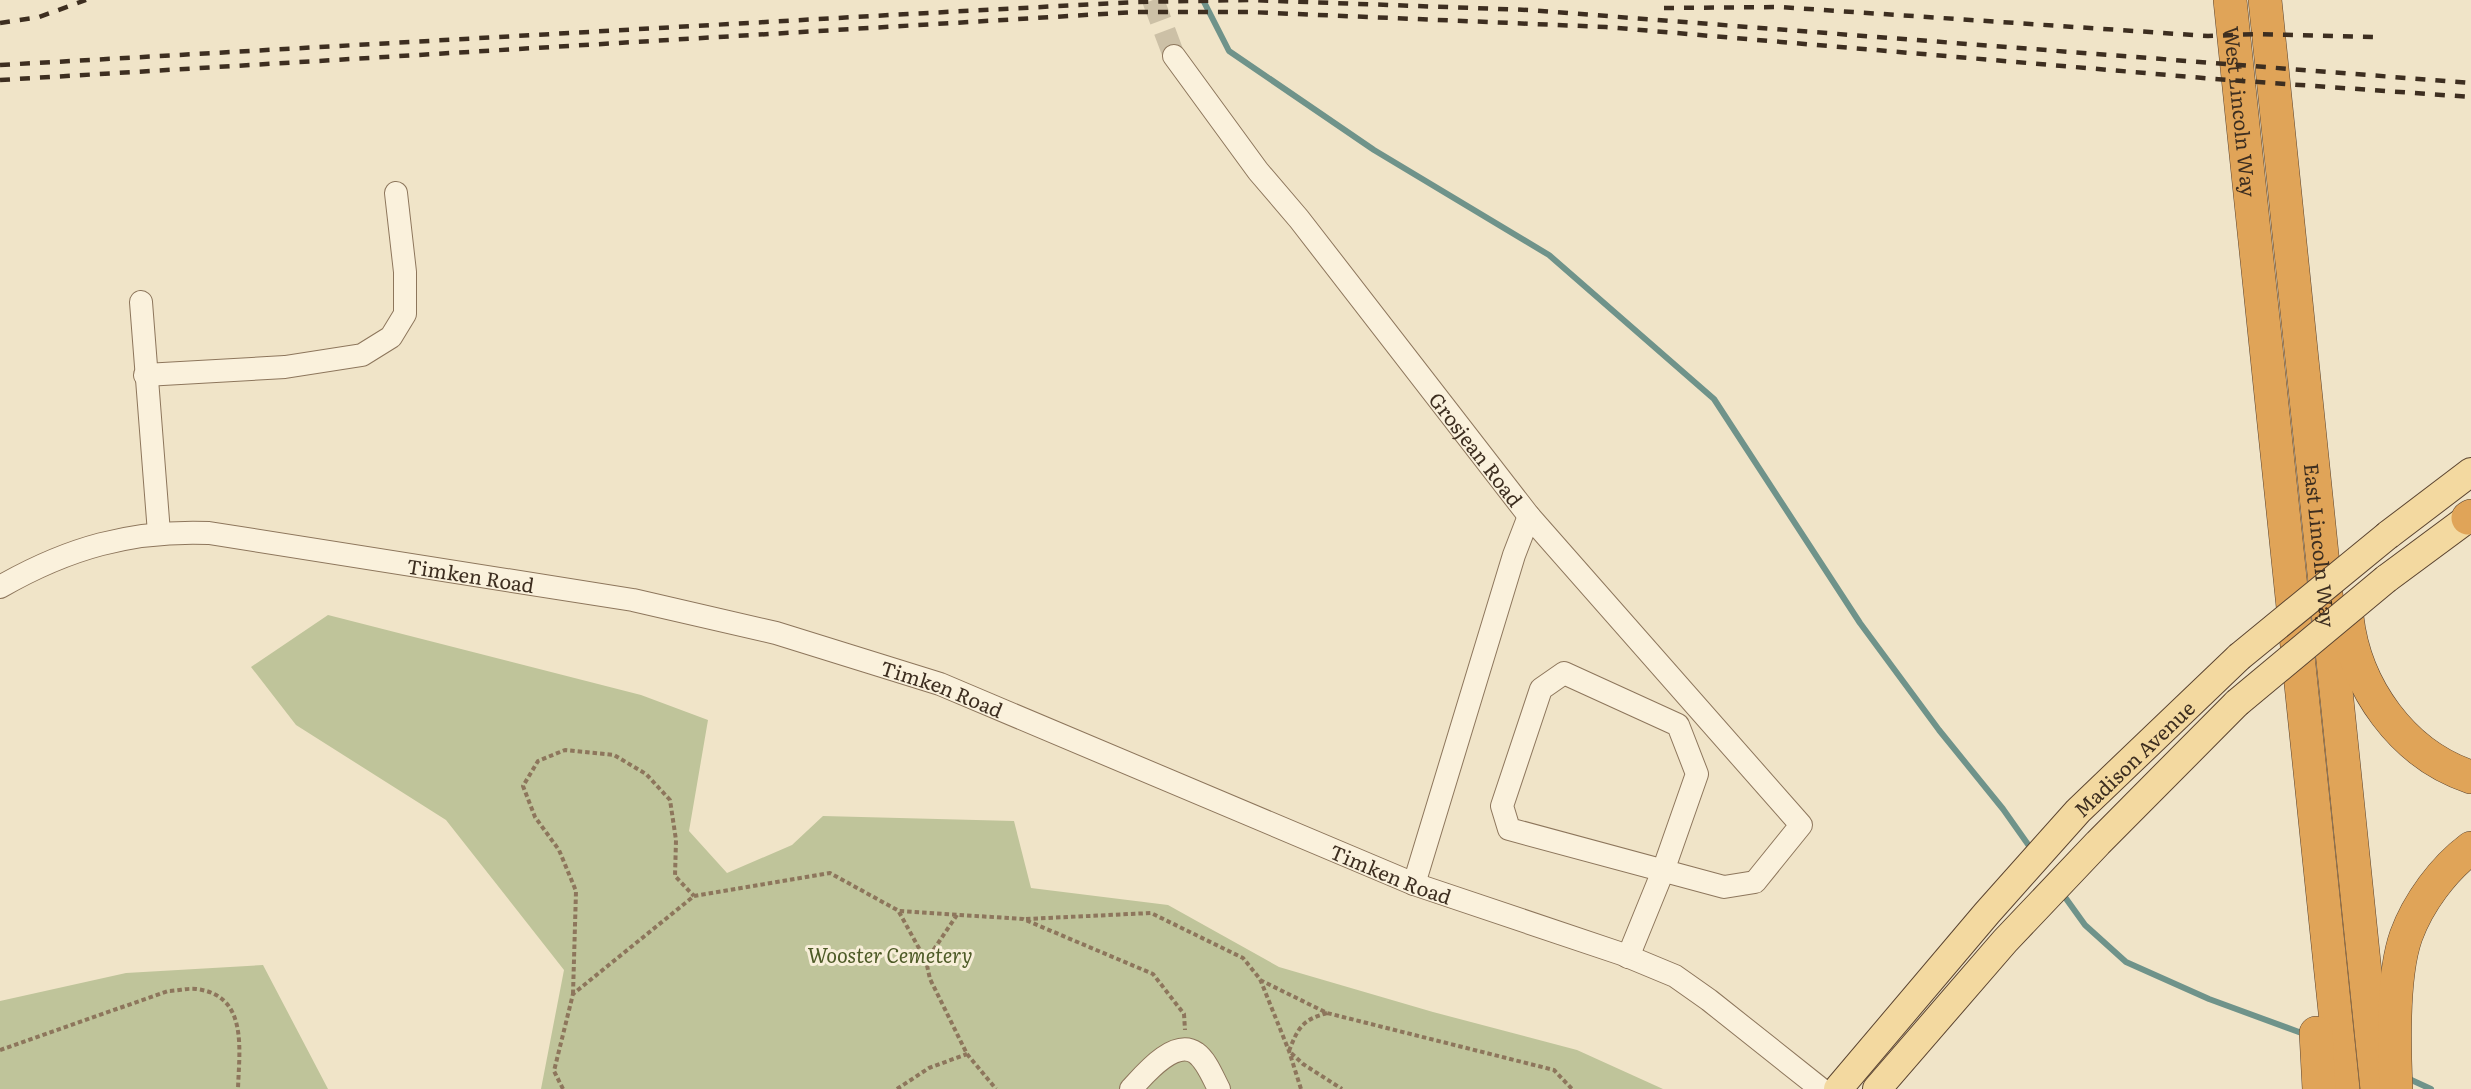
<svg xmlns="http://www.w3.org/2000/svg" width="2471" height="1089" font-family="Literata,serif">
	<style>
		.cemetery { fill: #bfc49a }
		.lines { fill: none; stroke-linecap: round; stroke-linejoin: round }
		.stream { stroke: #6f938a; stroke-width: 6 }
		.minor-tunnel { stroke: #ccc0a6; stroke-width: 22; stroke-dasharray: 22 11; stroke-linecap: butt }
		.minor-casing { stroke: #8d765c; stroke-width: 24 }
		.major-casing { stroke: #5b4430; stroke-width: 30 }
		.highway-casing { stroke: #5b4430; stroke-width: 34 }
		.path { stroke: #8d765c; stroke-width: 4; stroke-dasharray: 4.5 3; stroke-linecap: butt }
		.minor { stroke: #faf1dc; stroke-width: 22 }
		.major { stroke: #f3d9a0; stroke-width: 28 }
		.highway { stroke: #e0a458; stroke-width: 33 }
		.rail { stroke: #3d2e20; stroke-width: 4.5; stroke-dasharray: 10 10; stroke-linecap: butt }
		.major-bridge-casing { stroke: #5b4430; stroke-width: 30; stroke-linecap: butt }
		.major-bridge { stroke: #f3d9a0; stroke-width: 28 }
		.labels { text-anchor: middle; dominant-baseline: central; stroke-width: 6; stroke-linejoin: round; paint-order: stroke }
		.street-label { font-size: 20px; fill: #3d2e20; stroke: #f7eed8 }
		.park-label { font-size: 20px; font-style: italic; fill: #4d5a26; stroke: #f7eed8 }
	</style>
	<rect width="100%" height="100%" fill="#f0e4c8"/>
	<!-- cemetery -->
	<path class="cemetery" d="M 328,615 L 641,695 L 708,720 L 689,831 L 727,873 L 792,845 L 823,816 L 1014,821 L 1031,888 L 1168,905 L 1279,967 L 1433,1012 L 1577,1050 L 1663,1089 L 541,1089 L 564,970 L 446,820 L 296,725 L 251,667 Z
		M 263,965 L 328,1089 L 0,1089 L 0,1001 L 126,973 Z"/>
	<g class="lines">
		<!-- stream -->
		<path class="stream" d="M 1203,0 L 1229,51 L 1374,150 L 1549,255 L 1714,399 L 1860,623 L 1939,730 L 2003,809 L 2032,850
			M 2062,893 L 2085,925 L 2126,962 L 2209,999 L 2307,1035
			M 2407,1078 L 2431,1089"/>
		<!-- minor-tunnel -->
		<path class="minor-tunnel" d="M 1153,0 L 1174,56"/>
		<defs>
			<g id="minor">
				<path id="s1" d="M 1174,56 L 1258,171 L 1299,219 L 1529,516 L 1801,825 L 1755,882 L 1724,887 L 1509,829 L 1502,806 L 1541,689 L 1564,673 L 1678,725 L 1697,774 L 1663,871 L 1628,957"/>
				<path d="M 141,302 L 159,533"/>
				<path d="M 145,375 L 285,367 L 362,355 L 391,337 L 405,314 L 405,272 L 396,193"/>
				<path id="s2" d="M 0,587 C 68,548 131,530 209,533 L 633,600 L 776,633 L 940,684 L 1414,884 L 1622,954 L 1675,976 L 1709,1000 L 1821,1089"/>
				<path d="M 1414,884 L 1514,555 L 1529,516"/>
				<path d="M 1131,1089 C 1144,1075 1174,1038 1196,1053 C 1207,1061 1213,1078 1219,1089"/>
			</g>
			<g id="major">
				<path d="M 2388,535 L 2471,472"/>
				<path d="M 2386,579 L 2471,516"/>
				<path id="s3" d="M 1838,1089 L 1987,913 L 2078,811 L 2239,657"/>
				<path d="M 1877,1089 L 2005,941 L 2098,843 L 2237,703"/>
			</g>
			<g id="highway">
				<path id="s4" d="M 2230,0 L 2343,1089"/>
				<path id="s5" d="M 2265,0 L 2377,1089"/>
				<path d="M 2468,518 L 2471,516"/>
				<path d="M 2347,617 C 2355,687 2402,754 2471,777"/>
				<path d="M 2316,1033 L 2319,1089"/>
				<path d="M 2396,1087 C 2394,1044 2392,976 2406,936 C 2418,903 2443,869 2471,848"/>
			</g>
		</defs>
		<!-- minor casing -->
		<use href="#minor" class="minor-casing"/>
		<!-- major casing -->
		<use href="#major" class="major-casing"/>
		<!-- highway casing -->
		<use href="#highway" class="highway-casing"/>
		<!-- path -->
		<path class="path" d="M 899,912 L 926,961
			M 957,915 L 926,961 L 930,979 L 967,1054 L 996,1089
			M 1026,919 L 1151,913 L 1243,958 L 1260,979 L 1289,1051 L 1301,1089
			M 1260,980 L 1327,1013 L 1554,1070 L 1572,1089
			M 573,994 L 576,891 L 559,850 L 535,817 L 523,786 L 538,761 L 565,750 L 614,755 L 646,774 L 670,800 L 676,840 L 675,876 L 694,896
			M 1327,1013 C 1302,1020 1298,1028 1289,1051 L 1303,1064 L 1342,1089
			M 0,1050 L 168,991 C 177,991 187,988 196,989 C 249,995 239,1051 238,1089
			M 563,1089 L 554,1071 L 573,994 L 694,896 L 830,873 L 899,911 L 1023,919 L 1153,974 L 1184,1014 L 1185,1030
			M 897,1089 L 929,1068 L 967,1054"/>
		<!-- minor -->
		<use href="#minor" class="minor"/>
		<!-- major -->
		<use href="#major" class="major"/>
		<!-- highway -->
		<use href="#highway" class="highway"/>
		<!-- rail -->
		<path class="rail" d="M 1664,8 L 1779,7 L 2208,36 L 2257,34 L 2374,37
			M 0,23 L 39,17 L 86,0
			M 0,65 L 908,14 L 1136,2 L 1249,0 L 1529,10 L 2471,83
			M 0,80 L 1136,12 L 1249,12 L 1606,27 L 2215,79 L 2471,97"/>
		<defs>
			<path id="major-bridge" d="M 2239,657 L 2388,535
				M 2237,703 L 2386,579"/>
		</defs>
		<!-- major-bridge casing -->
		<use href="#major-bridge" class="major-bridge-casing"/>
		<!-- major-bridge -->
		<use href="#major-bridge" class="major-bridge"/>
	</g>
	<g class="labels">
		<!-- street labels -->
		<g class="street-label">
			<text stroke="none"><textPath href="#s4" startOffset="112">West Lincoln Way</textPath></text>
			<text stroke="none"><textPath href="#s1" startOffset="496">Grosjean Road</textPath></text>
			<text stroke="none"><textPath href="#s5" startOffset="548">East Lincoln Way</textPath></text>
			<text stroke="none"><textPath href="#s2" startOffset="484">Timken Road</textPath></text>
			<text stroke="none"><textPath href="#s2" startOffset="970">Timken Road</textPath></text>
			<text stroke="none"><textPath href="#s3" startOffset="444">Madison Avenue</textPath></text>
			<text stroke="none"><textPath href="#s2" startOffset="1456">Timken Road</textPath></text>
		</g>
		<!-- park labels -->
		<g class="park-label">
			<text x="890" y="954">Wooster Cemetery</text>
		</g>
	</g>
</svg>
